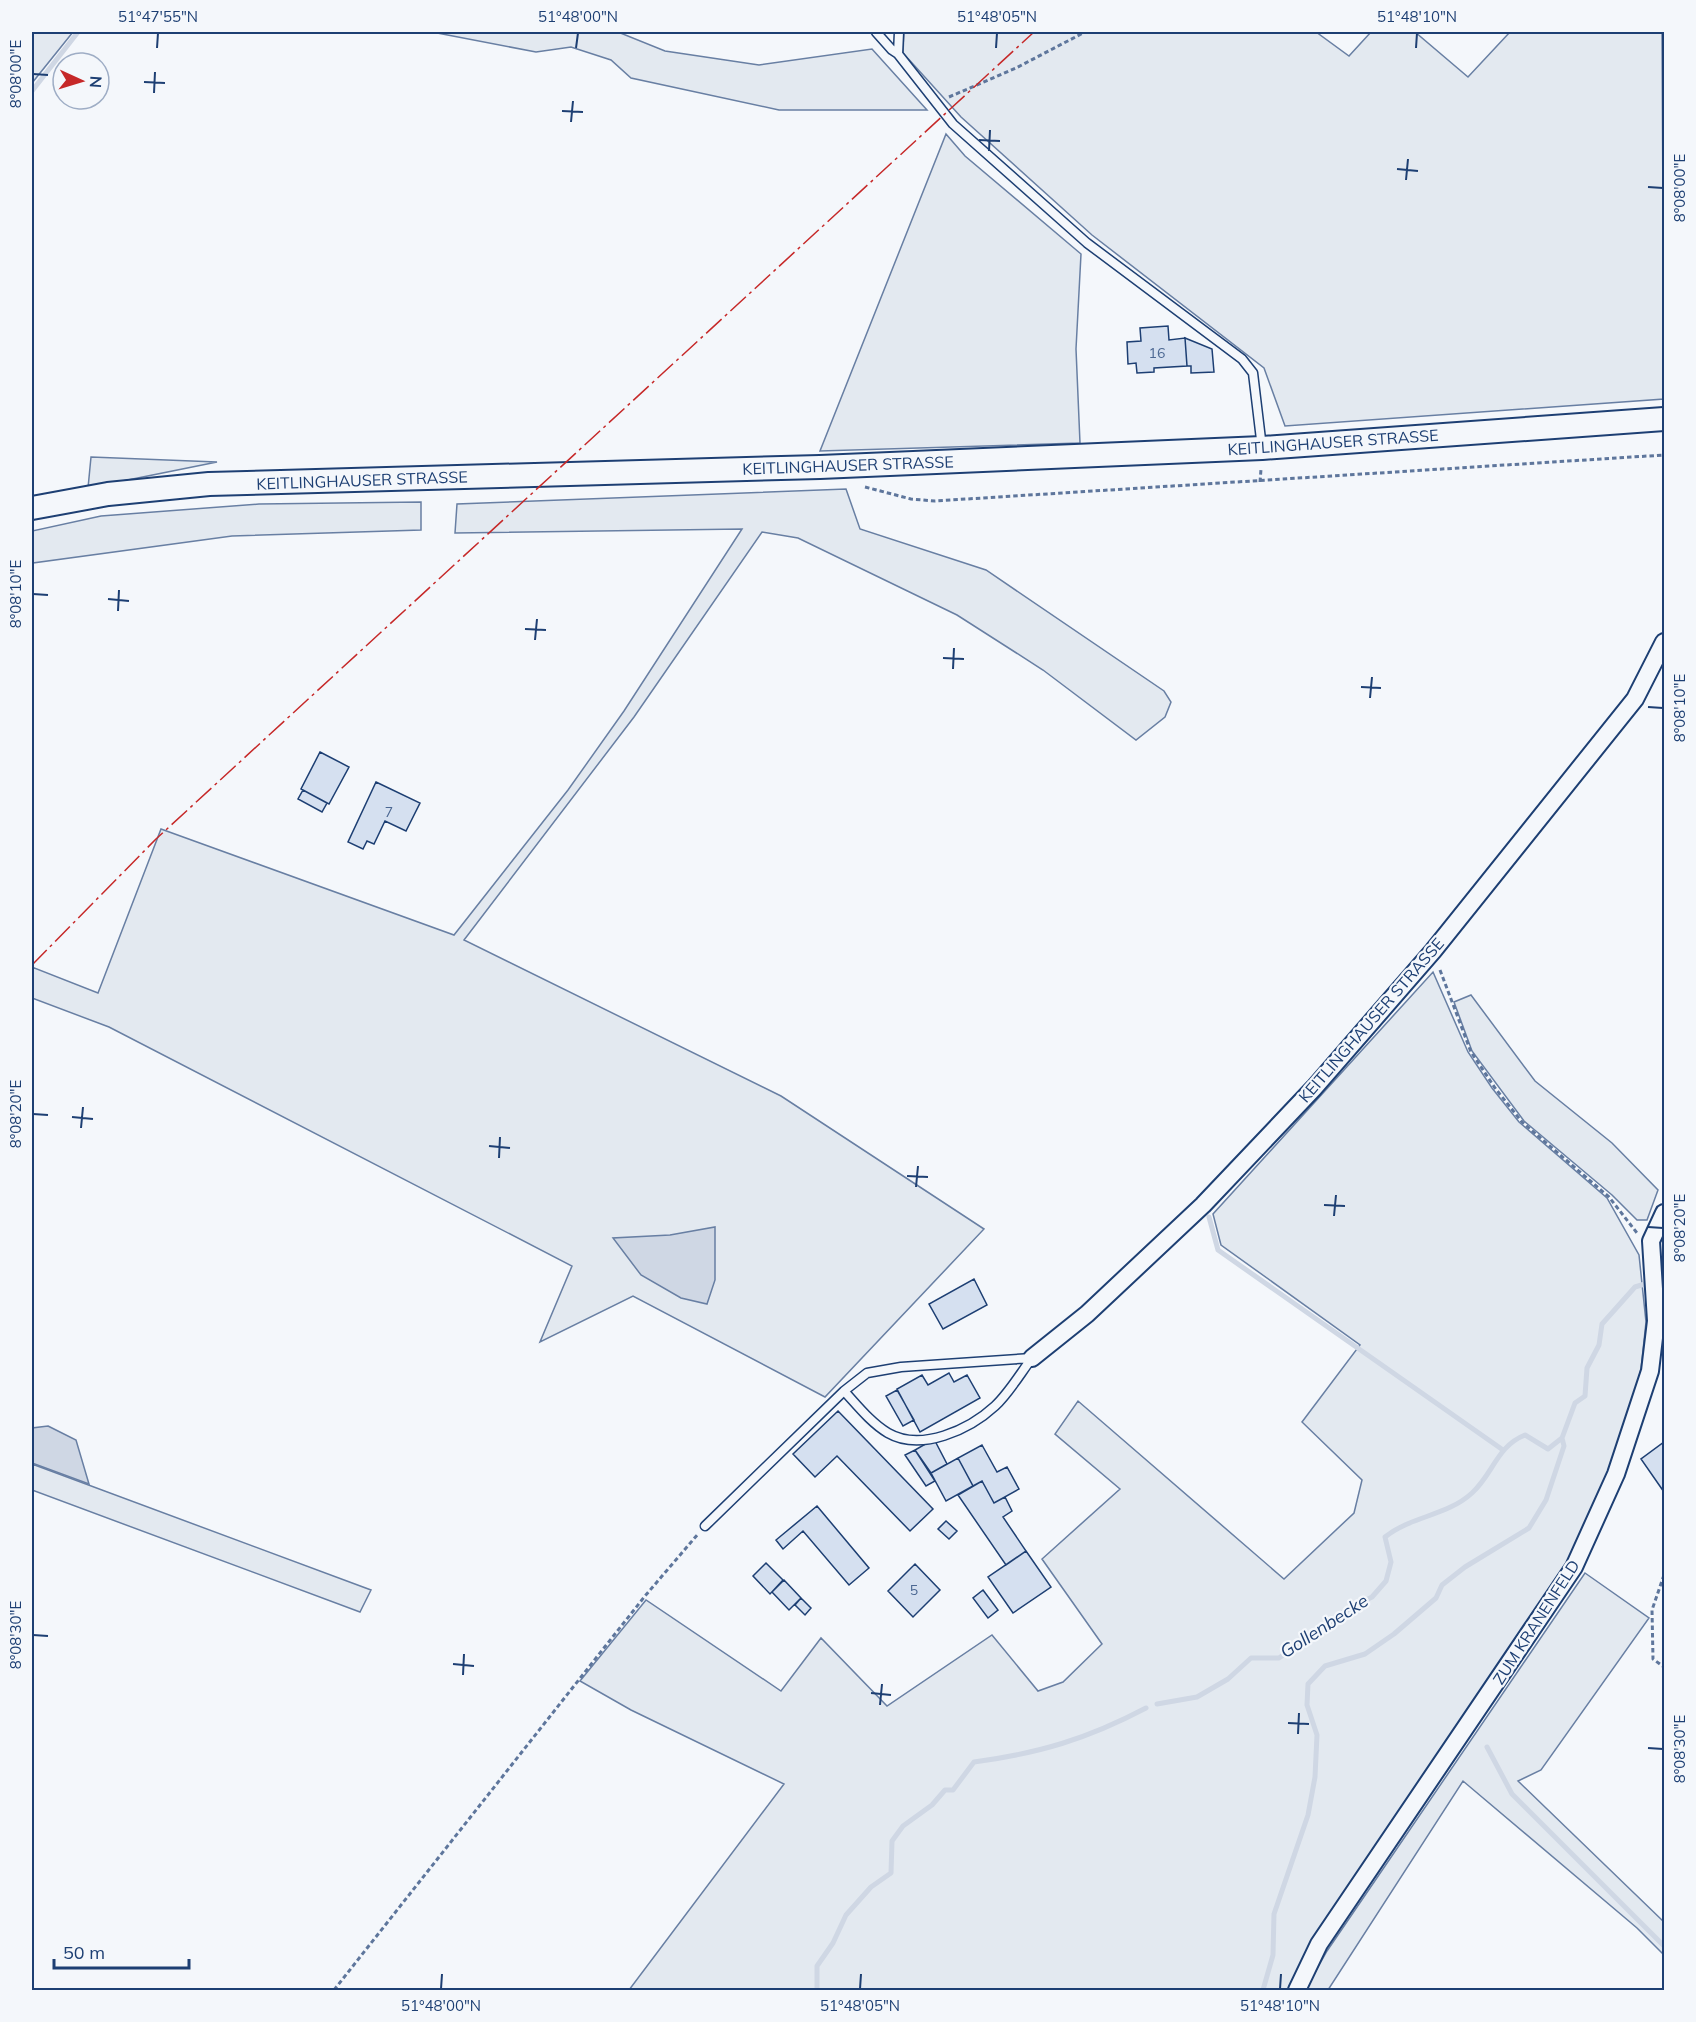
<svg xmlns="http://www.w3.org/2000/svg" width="1696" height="2022" font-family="Mulish,sans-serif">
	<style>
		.green { fill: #e3e9f0; stroke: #687fa3; stroke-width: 1.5 }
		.water { fill: #cfd7e4; stroke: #687fa3; stroke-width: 1.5 }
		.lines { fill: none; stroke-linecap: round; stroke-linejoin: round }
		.stream { stroke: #cfd7e4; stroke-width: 5 }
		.building { fill: #d5e0f0; stroke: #1d3f73; stroke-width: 1.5 }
		.lane-casing { stroke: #1d3f73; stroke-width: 11 }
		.street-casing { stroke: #1d3f73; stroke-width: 20 }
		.secondary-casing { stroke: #1d3f73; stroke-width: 26 }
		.path { stroke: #5e769c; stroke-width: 3; stroke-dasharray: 4.5 3; stroke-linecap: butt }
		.lane { stroke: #f4f7fb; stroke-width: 8 }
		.street { stroke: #f4f7fb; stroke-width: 16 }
		.secondary { stroke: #f4f7fb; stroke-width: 22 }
		.power { stroke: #c62828; stroke-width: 1.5; stroke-dasharray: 21 4.5 3 4.5; stroke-linecap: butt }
		.ticks { fill: none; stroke: #1d3f73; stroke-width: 2 }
		.labels { text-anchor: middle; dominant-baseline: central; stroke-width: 4.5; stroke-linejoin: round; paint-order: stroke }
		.number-label { font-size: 14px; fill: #4b6792 }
		.street-label { font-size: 16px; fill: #1d3f73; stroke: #f4f7fb }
		.water-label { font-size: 18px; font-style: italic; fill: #1d3f73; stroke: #f4f7fb }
		.neatline { fill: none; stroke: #1d3f73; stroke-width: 2 }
		.ticks-label { font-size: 15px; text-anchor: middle; fill: #1d3f73 }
	</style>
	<rect width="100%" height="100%" fill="#f4f7fb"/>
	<!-- green -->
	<path class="green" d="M 32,32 L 73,32 L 32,83 Z
		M 432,32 L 618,32 L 665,51 L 759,65 L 872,49 L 927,110 L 779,110 L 631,78 L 611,60 L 571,47 L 536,52 Z
		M 904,32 L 1316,32 L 1349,56 L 1371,32 L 1415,32 L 1468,77 L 1510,32 L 1662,32 L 1664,399 L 1285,426 L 1264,368 L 1092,235 L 961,117 L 903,53 Z
		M 946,134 L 965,156 L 1081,254 L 1076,349 L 1080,443 L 820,451 Z
		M 91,457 L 217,462 L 88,488 Z
		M 846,489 L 860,529 L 986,570 L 1164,691 L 1171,702 L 1165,717 L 1136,740 L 1043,670 L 957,615 L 798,538 L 762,532 L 634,717 L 464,940 L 781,1096 L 984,1229 L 825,1397 L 633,1296 L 540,1342 L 572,1266 L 109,1027 L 32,998 L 32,967 L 98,993 L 161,829 L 454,935 L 568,790 L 624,711 L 742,529 L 455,533 L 457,504 Z
		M 421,502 L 421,530 L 232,536 L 33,563 L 32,566 L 32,531 L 101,516 L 259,504 Z
		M 1433,972 L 1468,1052 L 1492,1088 L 1519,1122 L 1607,1198 L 1639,1255 L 1646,1322 L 1641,1369 L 1632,1405 L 1609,1470 L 1569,1565 L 1311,1944 L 1289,1990 L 629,1990 L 784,1784 L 631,1710 L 580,1681 L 646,1600 L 781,1691 L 821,1638 L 887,1706 L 992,1635 L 1038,1691 L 1063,1682 L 1102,1644 L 1042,1559 L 1120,1489 L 1055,1434 L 1078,1401 L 1284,1579 L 1354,1513 L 1362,1480 L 1302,1422 L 1360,1345 L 1221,1245 L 1213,1214 Z
		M 1471,995 L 1535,1081 L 1612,1143 L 1658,1190 L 1647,1220 L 1637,1220 L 1612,1195 L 1524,1121 L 1472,1051 L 1454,1002 Z
		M 32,1464 L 371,1590 L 360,1612 L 32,1490 Z
		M 1585,1573 L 1649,1618 L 1541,1770 L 1518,1781 L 1664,1922 L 1664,1955 L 1637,1928 L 1463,1781 L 1328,1990 L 1305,1990 L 1327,1951 Z"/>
	<!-- water -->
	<path class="water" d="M 715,1227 L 715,1280 L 707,1304 L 681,1298 L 641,1275 L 613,1238 L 670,1235 Z
		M 48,1426 L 76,1440 L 89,1484 L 32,1463 L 32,1428 Z"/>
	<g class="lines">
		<!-- stream -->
		<path class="stream" d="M 32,91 L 78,32
			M 1209,1217 L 1218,1250 L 1503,1450
			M 1157,1704 L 1197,1697 L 1228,1679 L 1251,1658 L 1279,1658 L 1348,1609 L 1372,1597 L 1386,1581 L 1391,1562 L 1385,1537 C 1411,1516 1447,1516 1472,1493 C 1493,1474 1497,1446 1525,1435 L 1548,1449 L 1562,1438 L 1575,1403 L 1585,1396 L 1587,1368 L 1599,1345 L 1602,1324 L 1635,1287 L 1664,1278
			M 1487,1747 L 1512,1794 L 1664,1946
			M 817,1990 L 817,1966 L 833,1943 L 846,1915 L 871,1887 L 891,1873 L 892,1841 L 903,1826 L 932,1805 L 945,1790 L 953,1790 L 974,1762 C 1040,1753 1087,1739 1146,1708
			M 1263,1990 L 1273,1955 L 1274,1914 L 1308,1815 L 1315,1777 L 1317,1735 L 1307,1705 L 1308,1684 L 1325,1666 L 1365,1654 L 1394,1634 L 1436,1598 L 1442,1585 L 1465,1567 L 1529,1528 L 1546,1500 L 1564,1446 L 1562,1438"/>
	</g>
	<!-- building -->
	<path class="building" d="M 1168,326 L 1169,340 L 1185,338 L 1187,366 L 1154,368 L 1154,372 L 1137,373 L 1136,363 L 1128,364 L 1127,342 L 1141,341 L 1140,328 Z
		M 1185,338 L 1212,349 L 1214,372 L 1191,373 L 1191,366 L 1187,366 Z
		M 320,752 L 349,767 L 329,804 L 301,789 Z
		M 376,782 L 420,803 L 406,831 L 385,821 L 374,844 L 367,841 L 363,849 L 348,842 Z
		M 303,790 L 327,803 L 322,812 L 298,799 Z
		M 974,1279 L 987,1305 L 943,1329 L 929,1304 Z
		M 949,1373 L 954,1382 L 967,1375 L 980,1398 L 920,1432 L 897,1389 L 922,1375 L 928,1385 Z
		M 897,1390 L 914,1420 L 903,1426 L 886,1396 Z
		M 838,1411 L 933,1509 L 910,1531 L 837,1456 L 815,1477 L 793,1454 Z
		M 934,1439 L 947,1464 L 931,1473 L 915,1450 Z
		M 1664,1442 L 1664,1492 L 1641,1459 Z
		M 982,1445 L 997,1472 L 1007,1467 L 1019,1489 L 994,1503 L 982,1481 L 973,1486 L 958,1458 Z
		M 915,1450 L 935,1481 L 926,1486 L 905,1455 Z
		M 958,1458 L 973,1486 L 946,1501 L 931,1473 Z
		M 982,1481 L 994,1503 L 1005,1497 L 1012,1511 L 1003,1517 L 1026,1551 L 1006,1565 L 958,1495 Z
		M 817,1506 L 869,1568 L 849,1585 L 803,1531 L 783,1549 L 776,1540 Z
		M 946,1521 L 957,1531 L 949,1539 L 938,1529 Z
		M 1026,1551 L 1051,1587 L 1013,1613 L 988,1577 Z
		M 766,1563 L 783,1580 L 770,1594 L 753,1576 Z
		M 915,1564 L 940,1590 L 913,1617 L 888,1591 Z
		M 784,1580 L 801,1598 L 789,1610 L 772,1592 Z
		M 983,1590 L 998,1610 L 988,1618 L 973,1598 Z
		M 801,1598 L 811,1608 L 805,1615 L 795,1605 Z"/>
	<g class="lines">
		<defs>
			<path id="lane" d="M 876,32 L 892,50 L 898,54
				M 899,32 L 898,54 L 953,124 L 1087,243 L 1242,359 L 1253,373 L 1262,448
				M 844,1391 C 857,1405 871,1423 888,1433 C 921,1452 969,1430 995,1406 C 1009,1393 1020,1374 1032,1358
				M 705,1526 L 844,1391 L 867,1373 L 901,1367 L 1032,1358"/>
			<path id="street" d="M 1032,1358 L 1087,1314 L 1203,1205 L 1314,1088 L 1433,951 L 1635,699 L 1664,642
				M 1297,1990 L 1319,1944 L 1574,1567 L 1616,1474 L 1650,1371 L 1656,1321 L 1651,1241 L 1664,1213"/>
			<path id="secondary" d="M 32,508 L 108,494 L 209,484 L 820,467 L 1262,448 L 1664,419"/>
		</defs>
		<!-- lane casing -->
		<use href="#lane" class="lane-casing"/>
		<!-- street casing -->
		<use href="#street" class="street-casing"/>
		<!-- secondary casing -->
		<use href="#secondary" class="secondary-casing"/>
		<!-- path -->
		<path class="path" d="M 949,97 L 1016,68 L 1085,32
			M 1260,482 L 1261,469
			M 865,487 L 911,499 L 935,501 L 1664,455
			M 1440,970 L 1471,1052 L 1495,1088 L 1522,1122 L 1609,1197 L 1637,1233
			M 1664,1575 L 1652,1610 L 1653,1659 L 1664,1667
			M 334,1990 L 645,1596 L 698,1534"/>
		<!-- lane -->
		<use href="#lane" class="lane"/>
		<!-- street -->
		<use href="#street" class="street"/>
		<!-- secondary -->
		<use href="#secondary" class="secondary"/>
		<!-- power -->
		<path class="power" d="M 32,965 L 156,839 L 1034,32"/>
	</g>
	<!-- ticks -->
	<path class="ticks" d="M 157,48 L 158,33M 576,48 L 578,33M 996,48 L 997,33M 1416,48 L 1417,33M 33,74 L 48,75M 144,82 L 165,83M 154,93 L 155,72M 562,111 L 583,112M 571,122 L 573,101M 979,140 L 1000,141M 989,151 L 990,130M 1397,169 L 1418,171M 1406,180 L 1408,159M 1648,187 L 1663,188M 33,594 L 48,595M 108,599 L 129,601M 118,611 L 119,590M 525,629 L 546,630M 535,640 L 537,619M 943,658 L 964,659M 953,669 L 954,648M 1361,687 L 1381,688M 1370,698 L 1372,677M 1648,707 L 1663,708M 33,1114 L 48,1115M 72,1117 L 93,1119M 81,1128 L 83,1107M 489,1146 L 510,1148M 499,1158 L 500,1137M 907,1176 L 928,1177M 916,1187 L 918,1166M 1324,1205 L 1345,1206M 1334,1216 L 1336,1195M 1648,1227 L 1663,1228M 33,1635 L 48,1636M 453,1664 L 474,1666M 463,1675 L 464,1654M 871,1693 L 891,1695M 880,1705 L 882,1684M 1288,1723 L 1309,1724M 1298,1734 L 1299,1713M 1648,1748 L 1663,1749M 441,1989 L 442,1974M 860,1989 L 861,1974M 1280,1989 L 1281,1974"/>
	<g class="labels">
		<!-- number labels -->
		<g class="number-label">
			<text x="1157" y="353">16</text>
			<text x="389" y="812">7</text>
			<text x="914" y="1590">5</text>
		</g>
		<!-- street labels -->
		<g class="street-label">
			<text transform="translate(1333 442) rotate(-4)">KEITLINGHAUSER STRASSE</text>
			<text transform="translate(848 465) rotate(-2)">KEITLINGHAUSER STRASSE</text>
			<text transform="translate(362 480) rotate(-2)">KEITLINGHAUSER STRASSE</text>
			<text transform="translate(1371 1020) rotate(-49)">KEITLINGHAUSER STRASSE</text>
			<text transform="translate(1536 1622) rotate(-57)">ZUM KRANENFELD</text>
		</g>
		<!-- water labels -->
		<g class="water-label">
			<text transform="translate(1324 1626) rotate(-33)">Gollenbecke</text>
		</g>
	</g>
	<!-- border -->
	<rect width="1696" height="2022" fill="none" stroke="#f4f7fb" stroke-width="66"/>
	<!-- north arrow -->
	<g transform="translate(81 81) rotate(94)"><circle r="28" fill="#f4f7fb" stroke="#9eadc5" stroke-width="1.5"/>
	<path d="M0-4.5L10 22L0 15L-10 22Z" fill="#c62828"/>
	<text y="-9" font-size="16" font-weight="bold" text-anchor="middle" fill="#1d3f73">N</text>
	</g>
	<!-- scale -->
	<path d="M54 1959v9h135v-9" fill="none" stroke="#1d3f73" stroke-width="3"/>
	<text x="63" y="1959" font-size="18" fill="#1d3f73" stroke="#f4f7fb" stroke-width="4.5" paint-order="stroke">50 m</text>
	<rect x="33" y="33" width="1630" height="1956" class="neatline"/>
	<g class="ticks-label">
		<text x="158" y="22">51°47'55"N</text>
		<text x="578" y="22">51°48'00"N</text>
		<text x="997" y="22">51°48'05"N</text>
		<text x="1417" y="22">51°48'10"N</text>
		<text transform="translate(16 74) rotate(-90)" y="5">8°08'00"E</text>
		<text transform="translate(1680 188) rotate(-90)" y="5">8°08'00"E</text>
		<text transform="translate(16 594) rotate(-90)" y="5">8°08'10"E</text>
		<text transform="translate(1680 708) rotate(-90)" y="5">8°08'10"E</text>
		<text transform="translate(16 1114) rotate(-90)" y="5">8°08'20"E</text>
		<text transform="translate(1680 1228) rotate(-90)" y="5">8°08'20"E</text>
		<text transform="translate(16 1635) rotate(-90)" y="5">8°08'30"E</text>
		<text transform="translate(1680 1749) rotate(-90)" y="5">8°08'30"E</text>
		<text x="441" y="2011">51°48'00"N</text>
		<text x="860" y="2011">51°48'05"N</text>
		<text x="1280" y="2011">51°48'10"N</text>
	</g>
</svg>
